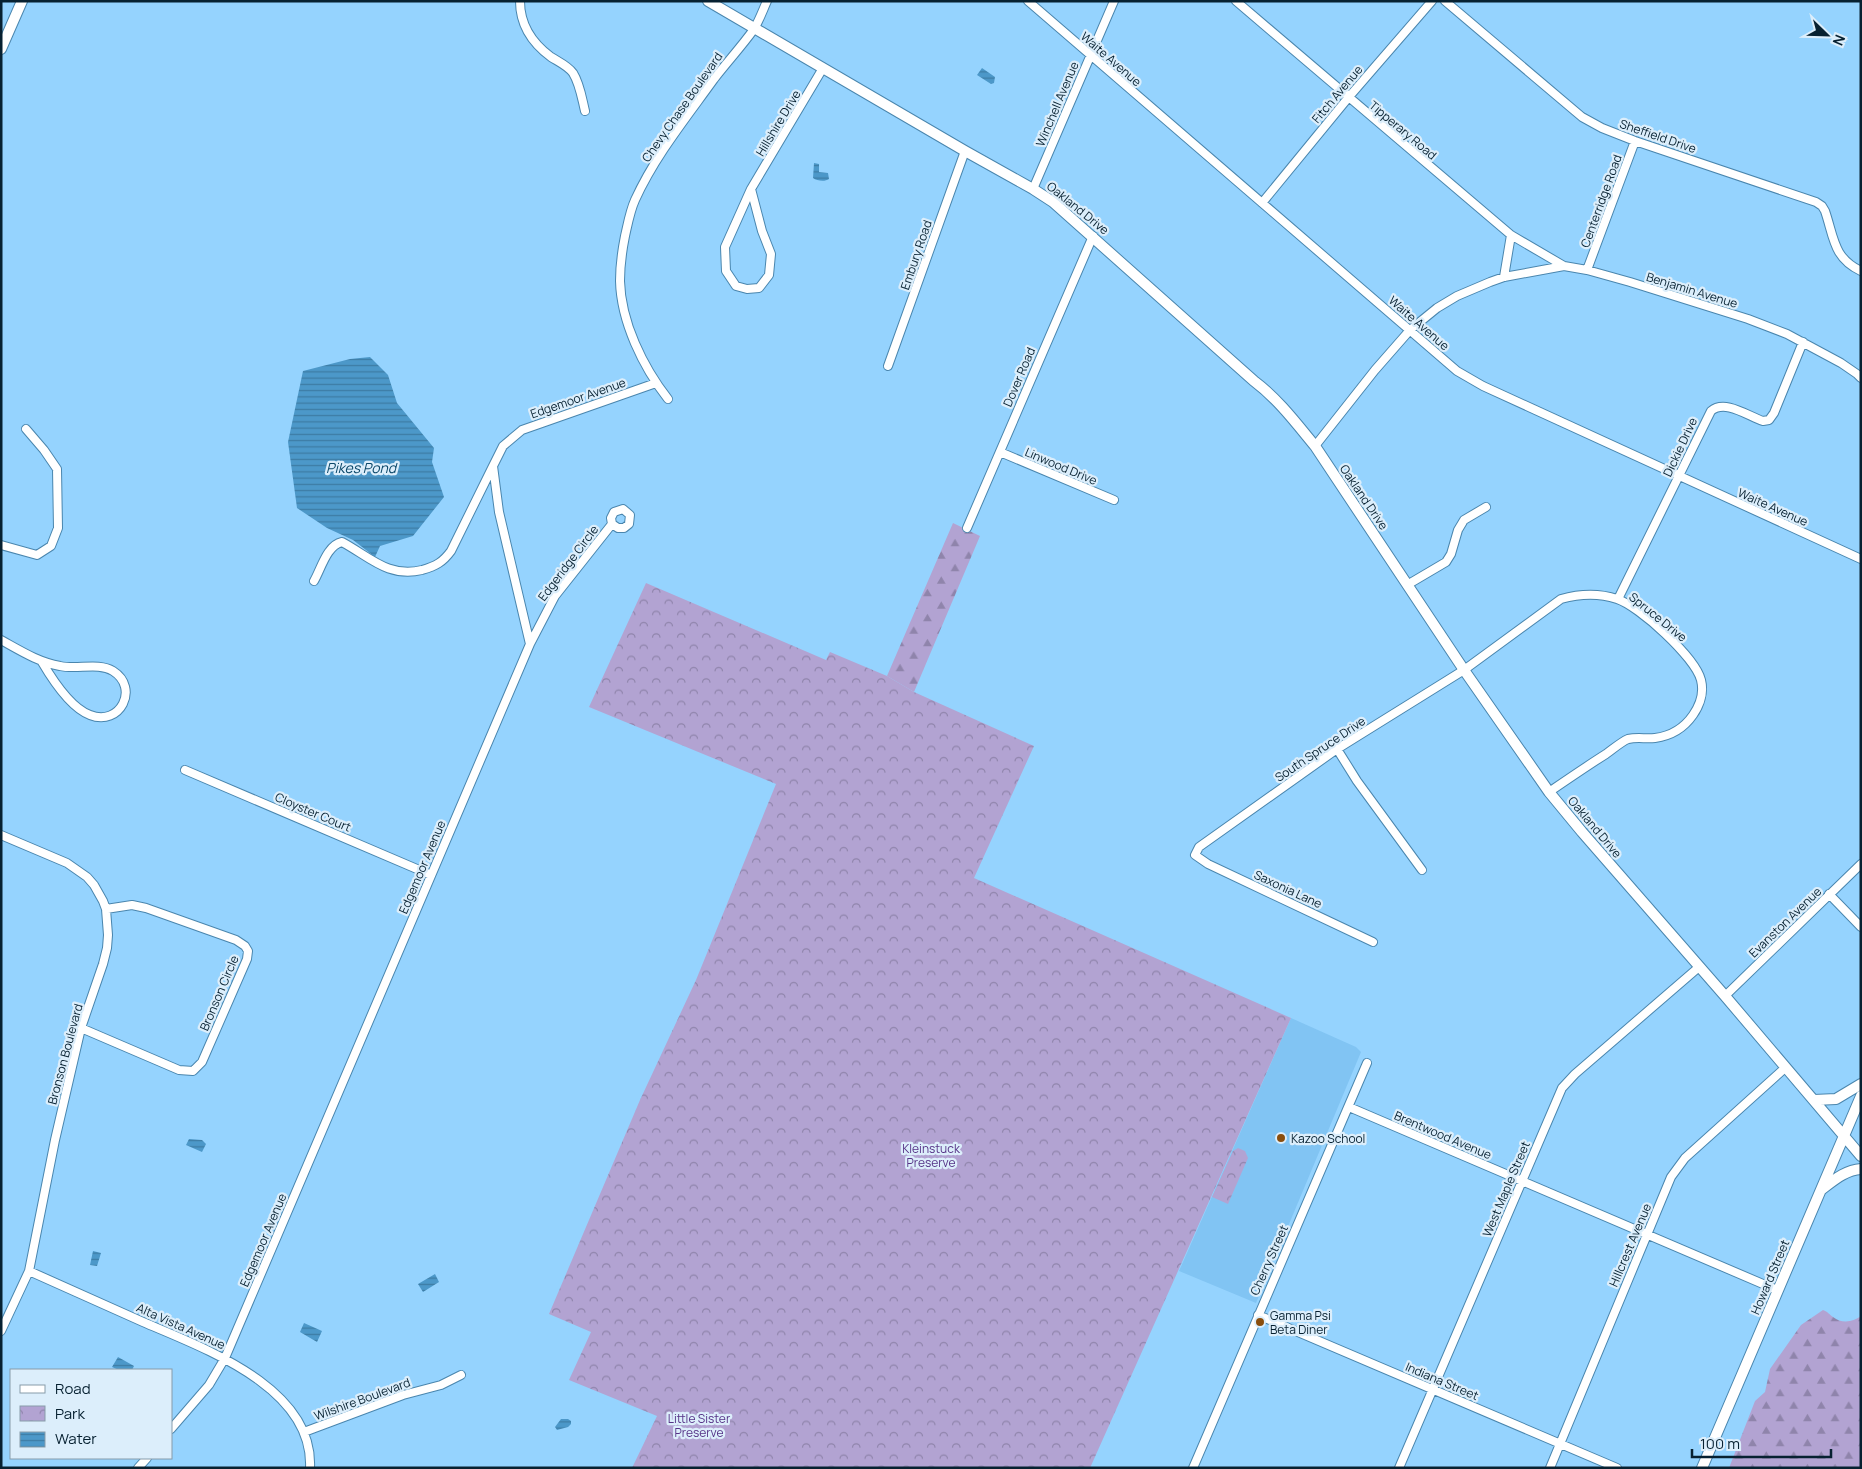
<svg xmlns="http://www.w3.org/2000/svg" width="1862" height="1469" font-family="Manrope,sans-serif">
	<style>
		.built { fill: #81c4f3 }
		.forest { fill: url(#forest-firs) }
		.park { fill: url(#park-crowns) }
		.water { fill: url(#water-rules) }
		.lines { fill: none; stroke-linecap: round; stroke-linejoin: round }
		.street-casing { stroke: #4a86ae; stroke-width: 10 }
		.secondary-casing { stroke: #4a86ae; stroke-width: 12 }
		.street { stroke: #fff; stroke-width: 8 }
		.secondary { stroke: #fff; stroke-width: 10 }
		.poi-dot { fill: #8a4e0d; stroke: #dceefb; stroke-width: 2 }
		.labels { text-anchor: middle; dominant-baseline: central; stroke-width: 4.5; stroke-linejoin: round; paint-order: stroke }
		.street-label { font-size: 12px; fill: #072131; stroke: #dceefb }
		.poi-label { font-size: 12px; fill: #072131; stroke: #dceefb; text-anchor: start }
		.park-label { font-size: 12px; fill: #563387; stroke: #dceefb }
		.water-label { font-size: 14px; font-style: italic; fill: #0a4769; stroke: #dceefb }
	</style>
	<defs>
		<pattern id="forest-firs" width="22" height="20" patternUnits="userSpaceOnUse" patternTransform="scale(1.25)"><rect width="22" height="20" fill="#b2a3d2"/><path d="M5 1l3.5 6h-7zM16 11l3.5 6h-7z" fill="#8f84ab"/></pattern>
		<pattern id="park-crowns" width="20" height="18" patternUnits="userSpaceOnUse" patternTransform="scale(1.25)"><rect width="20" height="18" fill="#b2a3d2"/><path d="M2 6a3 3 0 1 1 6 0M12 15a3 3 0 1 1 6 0" fill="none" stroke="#8f84ab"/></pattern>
		<pattern id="water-rules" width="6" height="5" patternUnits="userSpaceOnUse" patternTransform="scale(1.25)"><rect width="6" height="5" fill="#4c98c9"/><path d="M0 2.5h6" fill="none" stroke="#3d7ca4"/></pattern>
	</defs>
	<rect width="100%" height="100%" fill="#95d3fe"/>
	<!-- built -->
	<path class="built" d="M 1291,1018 L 1356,1047 L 1361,1052 L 1256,1303 L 1179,1271 Z"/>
	<!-- forest -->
	<path class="forest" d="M 953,523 L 980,536 L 914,692 L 887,676 Z
		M 1823,1310 C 1828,1312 1829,1314 1833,1317 C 1842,1324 1853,1322 1861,1316 L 1861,1468 L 1729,1468 L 1755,1401 L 1765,1392 L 1770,1369 L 1801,1325 Z"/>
	<!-- park -->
	<path class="park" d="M 646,583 L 826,660 L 830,652 L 887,676 L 914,692 L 1034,746 L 974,878 L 1291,1018 L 1090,1468 L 632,1468 L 657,1416 L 569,1380 L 591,1332 L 549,1314 L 640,1100 L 696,980 L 776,784 L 589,707 Z
		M 1238,1148 L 1245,1151 L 1248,1158 L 1228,1204 L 1212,1197 L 1233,1151 Z"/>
	<!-- water -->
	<path class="water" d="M 982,68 L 995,77 L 994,83 L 991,84 L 977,75 Z
		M 814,163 L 819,164 L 819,172 L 828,173 L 829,179 C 825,182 817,181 813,178 Z
		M 370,357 L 388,375 L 397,403 L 434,448 L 432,462 L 444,497 L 413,536 L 380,546 L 375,557 L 353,540 L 327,528 L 297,508 L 288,442 L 303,371 L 350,359 Z
		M 189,1139 L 202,1140 L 206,1144 L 202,1152 L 186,1145 Z
		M 93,1251 L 101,1253 L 97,1266 L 90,1265 Z
		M 435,1274 L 439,1282 L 423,1292 L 418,1284 Z
		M 304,1323 L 322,1331 L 317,1342 L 300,1332 Z
		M 118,1357 L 134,1366 L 132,1370 L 119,1370 L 112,1367 Z
		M 561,1419 L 568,1419 L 571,1421 L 571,1424 L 568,1427 L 557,1430 L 555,1427 Z"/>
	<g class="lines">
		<defs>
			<path id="street" d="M 520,1 C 520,25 532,43 551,57 C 559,62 568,66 573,73 C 580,84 582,99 585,111
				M 1028,1 L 1457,371 L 1483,386 L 1861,559
				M 1236,1 L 1511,235 L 1564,266
				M 1445,1 L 1582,117 L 1602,128 L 1635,141 L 1816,202 L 1822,206 L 1825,211 C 1834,237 1833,258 1861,271
				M 751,189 L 725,247 L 726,271 L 736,286 L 747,289 L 759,288 L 769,275 L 771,254 L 762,231 L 751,189 L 823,68
				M 1033,189 L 1114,1
				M 1262,203 L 1348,98 L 1432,1
				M 1587,270 L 1635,141
				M 1504,277 L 1511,235
				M 888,366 L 965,151
				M 668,399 C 643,367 621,322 620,281 C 620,266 622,251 625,236 C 628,223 630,211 635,200 C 655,156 686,118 714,79 C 727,62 742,46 754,29 C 759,21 763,10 767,1
				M 1315,446 L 1375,370 L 1410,330 L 1437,308 L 1457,296 L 1490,282 L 1504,277 L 1564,266 L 1587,270 L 1630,282 L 1748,319 L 1787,334 L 1841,363 L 1857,374 L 1861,378
				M 1000,452 L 1114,500
				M 967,528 L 1093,236
				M 1,545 L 37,555 L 51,546 L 58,528 L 57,469 L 44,450 L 26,429
				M 314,581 C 321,569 327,545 342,542 C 370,557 388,578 422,570 C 436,566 443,562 451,551 L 493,466
				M 1407,585 L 1446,562 L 1451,554 L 1458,530 L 1464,520 L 1486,507
				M 1618,599 L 1711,411 C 1725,399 1748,416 1763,421 L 1769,420 L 1774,413 L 1803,342
				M 1,640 C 21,651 38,662 60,666 C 77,670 98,662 113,671 C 140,688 120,727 90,715 C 71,708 52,679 42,662
				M 530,644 L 555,596 L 612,524 L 611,518 L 614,512 L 623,509 L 630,515 L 629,524 L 624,528 L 618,528 L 612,524
				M 1337,749 L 1357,781 L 1422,870
				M 185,770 L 431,875
				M 1,835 L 67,863 L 87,877 L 94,885 L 103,901 L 106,909 L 108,935 L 107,948 L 103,964 L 81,1028 L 55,1140 L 29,1271 L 1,1331
				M 1829,894 L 1861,927
				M 1373,942 L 1208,864 L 1195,855 L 1199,847 L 1337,749 L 1464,670 L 1561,599 C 1579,594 1599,593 1617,599 C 1639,606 1695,657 1701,680 C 1704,692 1700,705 1693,715 C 1684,728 1670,736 1655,738 C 1646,739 1637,737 1628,739 C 1621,742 1613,749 1606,754 C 1587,766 1568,779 1549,792
				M 1725,996 L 1861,864
				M 81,1028 L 179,1070 L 193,1071 L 202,1062 L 247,959 L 248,951 L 245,946 L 236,940 L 146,908 L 132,905 L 106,909
				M 1349,1107 L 1777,1290
				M 29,1271 C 67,1288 105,1305 143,1322 C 203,1348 314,1387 310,1468
				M 1258,1315 L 1617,1468
				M 171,1429 L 209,1385 L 225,1358 L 530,644 L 499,512 L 493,466 L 503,446 L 522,430 L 656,383
				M 304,1432 L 403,1395 L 441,1385 L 461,1375
				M 138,1468 L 147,1458
				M 1193,1468 L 1367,1063
				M 1399,1468 L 1562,1088 L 1575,1074 L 1699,967
				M 1550,1468 L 1671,1177 L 1685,1158 L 1785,1068"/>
			<path id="secondary" d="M 708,1 L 965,151 L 1033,189 L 1053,202 L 1254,381 C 1278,399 1296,423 1315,446 L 1464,670 L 1549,792 L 1582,832 L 1725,996 L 1861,1156
				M 1,49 L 22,1
				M 1814,1100 L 1836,1099 L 1861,1084
				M 1821,1190 C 1833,1181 1845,1170 1861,1169
				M 1702,1468 L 1861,1096"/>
		</defs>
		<!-- street casing -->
		<use href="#street" class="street-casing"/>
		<!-- secondary casing -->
		<use href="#secondary" class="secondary-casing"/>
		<!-- street -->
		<use href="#street" class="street"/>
		<!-- secondary -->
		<use href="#secondary" class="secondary"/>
	</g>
	<!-- markers -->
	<g class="poi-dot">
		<circle cx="1281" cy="1138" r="5"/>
		<circle cx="1260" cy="1322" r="5"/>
	</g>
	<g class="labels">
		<!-- street labels -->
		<g class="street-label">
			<text transform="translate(1111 59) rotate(41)">Waite Avenue</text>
			<text transform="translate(1337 94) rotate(-50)">Fitch Avenue</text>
			<text transform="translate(1057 104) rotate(-67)">Winchell Avenue</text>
			<text transform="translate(682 107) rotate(-55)">Chevy Chase Boulevard</text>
			<text transform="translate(778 123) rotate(-59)">Hillshire Drive</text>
			<text transform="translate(1403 130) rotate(40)">Tipperary Road</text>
			<text transform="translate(1658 136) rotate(19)">Sheffield Drive</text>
			<text transform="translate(1601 201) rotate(-70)">Centerridge Road</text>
			<text transform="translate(1078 208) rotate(39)">Oakland Drive</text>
			<text transform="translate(916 255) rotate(-71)">Embury Road</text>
			<text transform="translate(1692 290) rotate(17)">Benjamin Avenue</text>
			<text transform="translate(1419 323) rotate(41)">Waite Avenue</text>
			<text transform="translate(1019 377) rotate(-67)">Dover Road</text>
			<text transform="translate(578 398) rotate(-19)">Edgemoor Avenue</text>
			<text transform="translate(1680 447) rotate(-65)">Dickie Drive</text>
			<text transform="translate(1061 466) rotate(23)">Linwood Drive</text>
			<text transform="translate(1364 497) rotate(56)">Oakland Drive</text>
			<text transform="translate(1773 507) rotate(24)">Waite Avenue</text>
			<text transform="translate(568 563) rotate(-53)">Edgeridge Circle</text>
			<text transform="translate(1658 617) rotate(39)">Spruce Drive</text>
			<text transform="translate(1320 749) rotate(-34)">South Spruce Drive</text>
			<text transform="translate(313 812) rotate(23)">Cloyster Court</text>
			<text transform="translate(1595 827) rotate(50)">Oakland Drive</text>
			<text transform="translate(422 867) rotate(-67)">Edgemoor Avenue</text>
			<text transform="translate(1288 889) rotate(25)">Saxonia Lane</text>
			<text transform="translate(1785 922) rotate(-44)">Evanston Avenue</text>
			<text transform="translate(219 993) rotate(-67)">Bronson Circle</text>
			<text transform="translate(65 1054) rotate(-75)">Bronson Boulevard</text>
			<text transform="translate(1443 1135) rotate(23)">Brentwood Avenue</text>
			<text transform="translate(1506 1189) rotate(-67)">West Maple Street</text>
			<text transform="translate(263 1240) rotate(-67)">Edgemoor Avenue</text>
			<text transform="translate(1630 1245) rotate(-67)">Hillcrest Avenue</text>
			<text transform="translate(1269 1260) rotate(-66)">Cherry Street</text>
			<text transform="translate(1770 1277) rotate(-67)">Howard Street</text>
			<text transform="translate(181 1326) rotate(24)">Alta Vista Avenue</text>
			<text transform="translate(1442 1381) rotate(23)">Indiana Street</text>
			<text transform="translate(362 1399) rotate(-20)">Wilshire Boulevard</text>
		</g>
		<!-- poi labels -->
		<g class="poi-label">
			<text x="1291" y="1138">Kazoo School</text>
			<text x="1270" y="1315">Gamma Psi<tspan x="1270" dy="14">Beta Diner</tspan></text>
		</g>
		<!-- park labels -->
		<g class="park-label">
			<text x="931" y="1148">Kleinstuck<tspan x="931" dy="14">Preserve</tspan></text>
			<text x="699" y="1418">Little Sister<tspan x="699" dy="14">Preserve</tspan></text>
		</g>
		<!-- water labels -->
		<g class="water-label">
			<text x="361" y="467">Pikes Pond</text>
		</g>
	</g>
	<!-- border -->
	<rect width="1862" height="1469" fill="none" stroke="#072131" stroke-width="5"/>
	<!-- legend -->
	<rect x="10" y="1369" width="162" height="90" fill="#dceefb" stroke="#879caa"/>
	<rect x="20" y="1385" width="25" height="8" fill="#ffffff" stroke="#879caa"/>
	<text x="55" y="1394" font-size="15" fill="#072131">Road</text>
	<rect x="20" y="1406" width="25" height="15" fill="url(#park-crowns)" stroke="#879caa"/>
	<text x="55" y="1419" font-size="15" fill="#072131">Park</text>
	<rect x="20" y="1432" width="25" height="15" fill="url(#water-rules)" stroke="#879caa"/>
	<text x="55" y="1444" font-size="15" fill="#072131">Water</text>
	<!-- north arrow -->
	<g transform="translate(1827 35) rotate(113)" stroke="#dceefb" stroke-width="4" paint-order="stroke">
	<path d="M0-4L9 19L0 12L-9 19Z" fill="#072131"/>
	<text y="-8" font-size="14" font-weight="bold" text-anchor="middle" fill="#072131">N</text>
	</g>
	<!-- scale -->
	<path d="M1692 1449v8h139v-8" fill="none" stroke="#072131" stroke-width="2.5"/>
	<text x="1700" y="1449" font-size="15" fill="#072131" stroke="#dceefb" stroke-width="4" paint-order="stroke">100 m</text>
</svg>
